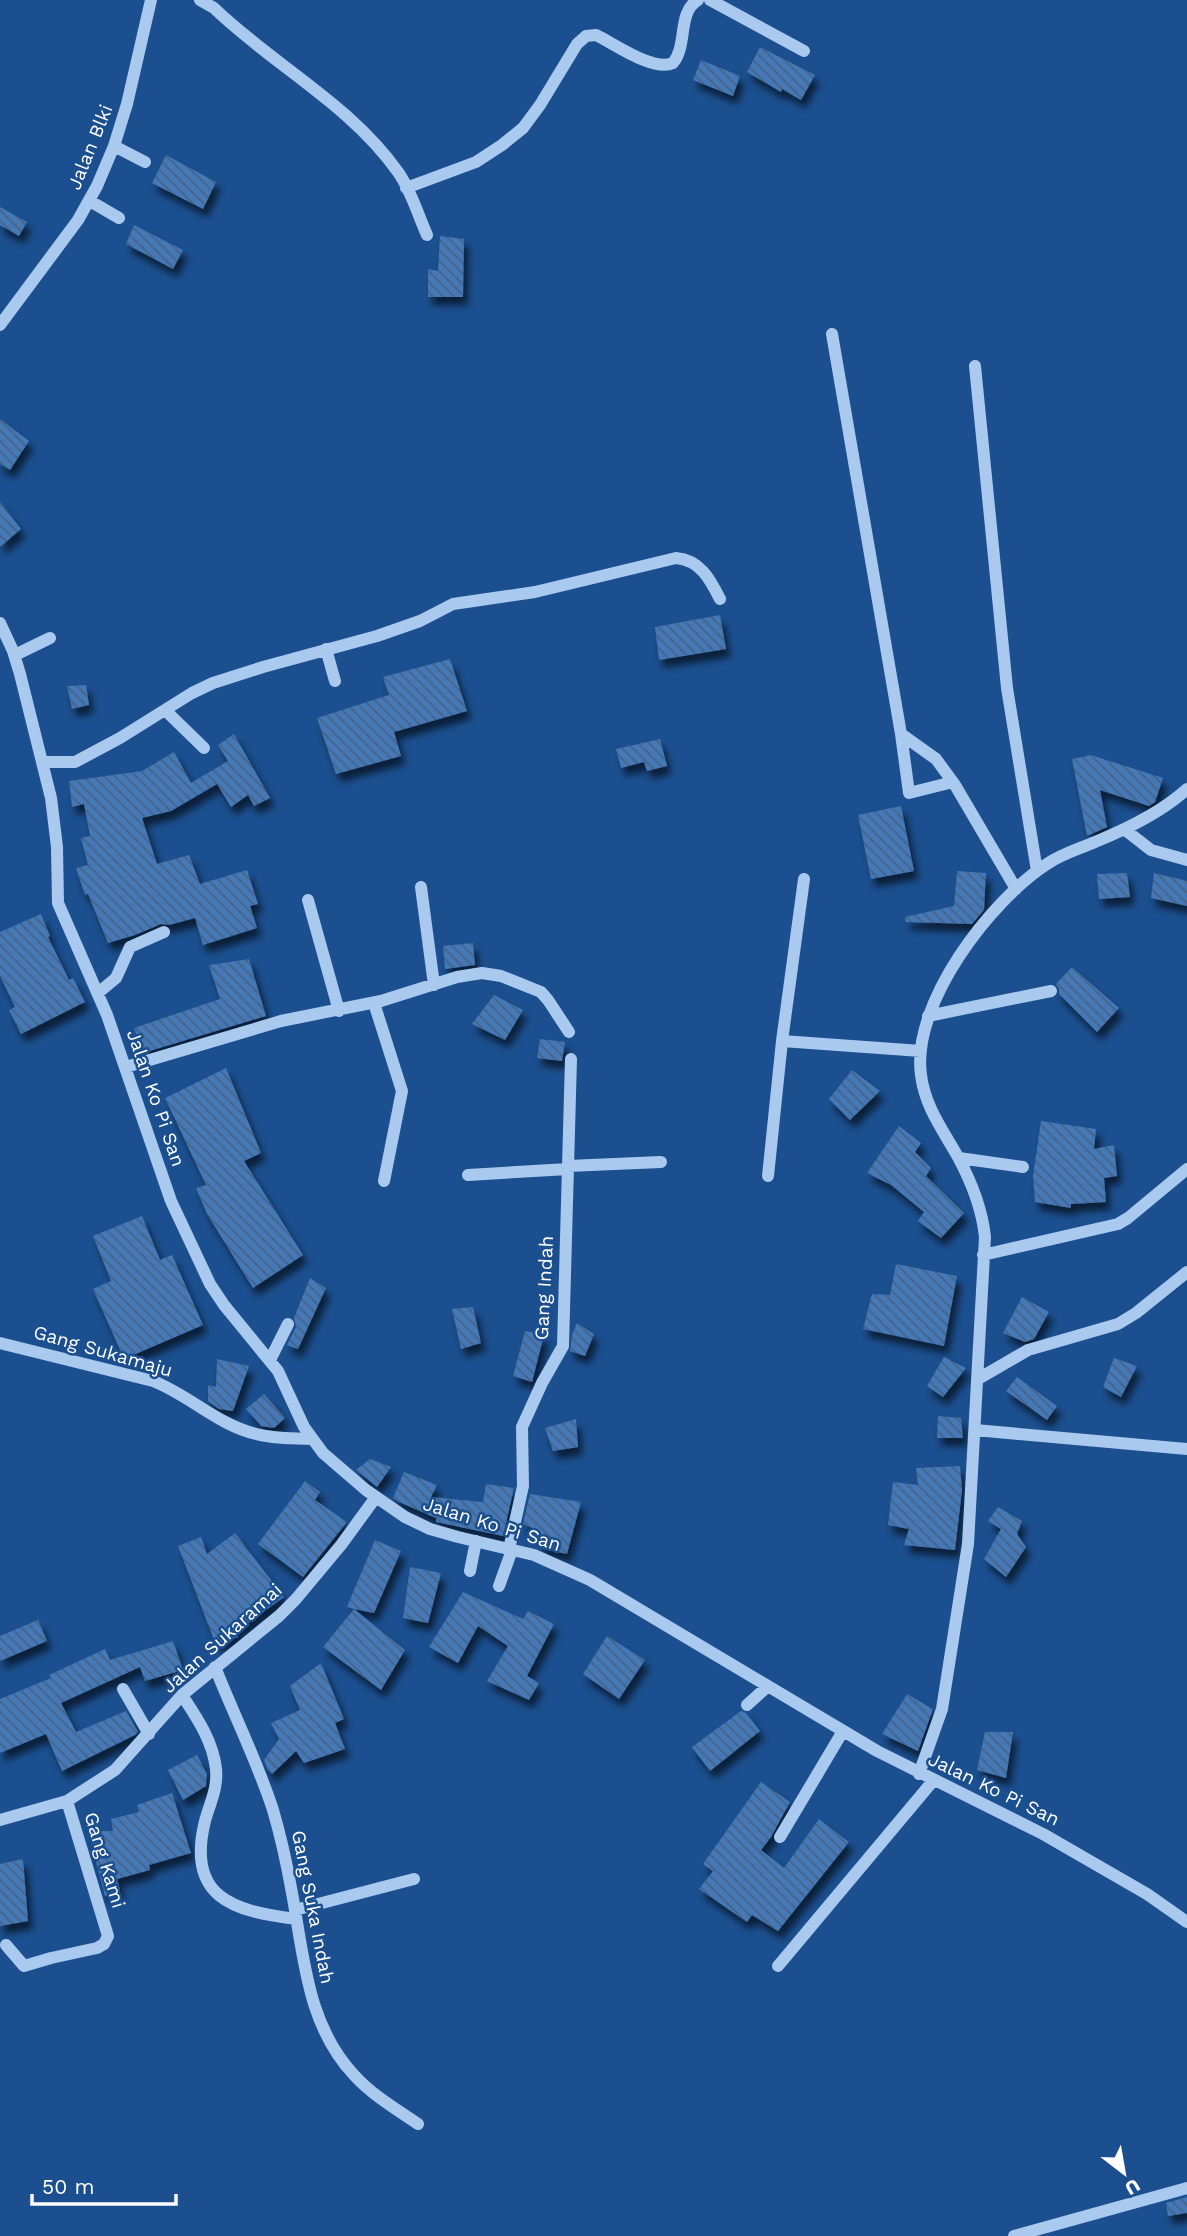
<svg xmlns="http://www.w3.org/2000/svg" width="1187" height="2236" font-family="'Work Sans',sans-serif">
	<style>
		.building { fill: url(#building-back-hatch); filter: url(#shadow) }
		.lines { fill: none; stroke-linecap: round; stroke-linejoin: round }
		.minor { stroke: #a9c9ee; stroke-width: 12 }
		.labels { text-anchor: middle; dominant-baseline: central; stroke-width: 5; stroke-linejoin: round; paint-order: stroke }
		.street-label { font-size: 19px; fill: #fff; stroke: #1b4f8f }
	</style>
	<defs>
		<pattern id="building-back-hatch" width="6" height="6" patternUnits="userSpaceOnUse" patternTransform="scale(1.75)"><rect width="6" height="6" fill="#4478b7"/><path d="M-1 5l2 2M0 0l6 6M5-1l2 2" fill="none" stroke="#486282"/></pattern>
		<filter id="shadow"><feDropShadow dx="4.5" dy="8" stdDeviation="3.5" flood-color="#0009"/></filter>
	</defs>
	<rect width="100%" height="100%" fill="#1b4f8f"/>
	<!-- building -->
	<path class="building" d="M 760,47 L 815,75 L 801,100 L 782,89 L 781,92 L 747,72 Z
		M 701,60 L 740,76 L 733,96 L 693,80 Z
		M 166,155 L 216,182 L 203,209 L 152,183 Z
		M 0,207 L 27,222 L 19,236 L 0,225 Z
		M 134,225 L 183,250 L 173,269 L 126,244 Z
		M 440,236 L 464,239 L 463,297 L 428,297 L 428,269 L 438,271 Z
		M 0,419 L 29,441 L 10,470 L 0,464 Z
		M 0,502 L 21,529 L 0,547 Z
		M 720,615 L 726,649 L 659,660 L 655,627 Z
		M 450,659 L 467,711 L 394,732 L 401,756 L 336,774 L 317,718 L 389,695 L 383,677 Z
		M 86,685 L 89,705 L 72,709 L 67,686 Z
		M 234,734 L 270,798 L 254,806 L 248,795 L 231,807 L 217,784 L 171,811 L 142,818 L 157,864 L 189,855 L 200,884 L 247,870 L 258,904 L 250,906 L 257,928 L 203,945 L 195,918 L 169,925 L 161,924 L 135,935 L 108,943 L 88,894 L 85,895 L 76,868 L 88,865 L 81,838 L 90,836 L 84,804 L 72,807 L 69,781 L 142,771 L 174,752 L 191,783 L 228,761 L 218,745 Z
		M 660,739 L 667,766 L 647,771 L 644,762 L 621,768 L 616,749 Z
		M 1091,755 L 1163,778 L 1155,802 L 1149,806 L 1100,790 L 1107,827 L 1087,836 L 1072,759 Z
		M 901,806 L 914,871 L 871,879 L 858,815 Z
		M 957,871 L 986,873 L 984,910 L 972,924 L 906,922 L 905,917 L 954,906 Z
		M 1127,873 L 1130,897 L 1099,899 L 1097,874 Z
		M 1154,873 L 1187,881 L 1187,906 L 1151,898 Z
		M 41,914 L 50,936 L 48,937 L 69,980 L 73,978 L 85,1002 L 21,1034 L 9,1010 L 15,1007 L 0,976 L 0,932 Z
		M 473,943 L 475,965 L 445,969 L 443,946 Z
		M 249,959 L 266,1016 L 143,1053 L 134,1028 L 220,999 L 209,965 Z
		M 1072,967 L 1119,1008 L 1097,1032 L 1059,994 L 1059,989 L 1056,984 Z
		M 494,995 L 523,1010 L 505,1040 L 472,1024 Z
		M 540,1039 L 565,1042 L 562,1061 L 537,1058 Z
		M 226,1068 L 261,1153 L 244,1161 L 303,1255 L 253,1288 L 207,1214 L 196,1188 L 206,1185 L 165,1098 Z
		M 852,1070 L 880,1091 L 850,1120 L 829,1099 Z
		M 1041,1121 L 1096,1129 L 1094,1149 L 1114,1145 L 1117,1176 L 1104,1178 L 1106,1202 L 1071,1204 L 1071,1208 L 1035,1202 L 1033,1176 Z
		M 899,1126 L 921,1143 L 915,1152 L 931,1168 L 926,1176 L 964,1213 L 941,1238 L 918,1221 L 924,1212 L 891,1185 L 867,1173 Z
		M 142,1216 L 160,1260 L 172,1255 L 203,1325 L 124,1359 L 93,1289 L 111,1281 L 93,1236 Z
		M 896,1264 L 957,1276 L 944,1346 L 863,1329 L 872,1294 L 890,1295 Z
		M 310,1278 L 326,1288 L 298,1349 L 287,1345 L 296,1327 L 294,1318 Z
		M 1022,1297 L 1049,1312 L 1034,1339 L 1025,1342 L 1003,1333 Z
		M 473,1307 L 481,1343 L 461,1349 L 452,1309 Z
		M 577,1323 L 594,1334 L 585,1356 L 570,1351 L 572,1335 Z
		M 525,1331 L 544,1335 L 532,1382 L 513,1376 Z
		M 944,1357 L 966,1368 L 943,1397 L 927,1386 Z
		M 1114,1358 L 1137,1366 L 1121,1397 L 1103,1387 Z
		M 217,1359 L 249,1366 L 233,1411 L 219,1409 L 208,1401 L 208,1385 L 216,1387 Z
		M 1017,1377 L 1057,1406 L 1047,1420 L 1006,1391 Z
		M 264,1394 L 285,1418 L 274,1428 L 261,1426 L 246,1409 Z
		M 938,1416 L 961,1418 L 963,1438 L 937,1438 Z
		M 576,1419 L 578,1447 L 553,1451 L 545,1428 Z
		M 370,1459 L 391,1467 L 377,1487 L 356,1470 Z
		M 960,1466 L 962,1490 L 955,1550 L 904,1545 L 909,1529 L 888,1525 L 893,1482 L 918,1485 L 916,1468 Z
		M 404,1472 L 437,1485 L 431,1497 L 483,1502 L 486,1484 L 514,1488 L 503,1536 L 436,1522 L 436,1518 L 399,1502 L 393,1498 Z
		M 305,1481 L 320,1492 L 315,1500 L 347,1522 L 303,1577 L 258,1544 Z
		M 530,1494 L 581,1502 L 567,1554 L 539,1548 L 541,1532 L 523,1524 Z
		M 998,1507 L 1022,1521 L 1017,1534 L 1026,1547 L 1006,1577 L 984,1559 L 1001,1529 L 988,1521 Z
		M 235,1533 L 284,1597 L 236,1632 L 238,1637 L 216,1645 L 178,1546 L 201,1537 L 207,1554 Z
		M 375,1540 L 401,1551 L 374,1613 L 354,1609 L 405,1650 L 381,1690 L 323,1647 L 354,1609 L 347,1607 Z
		M 410,1567 L 441,1573 L 428,1623 L 403,1618 Z
		M 463,1592 L 523,1619 L 528,1611 L 554,1624 L 527,1676 L 539,1683 L 529,1700 L 487,1681 L 508,1646 L 478,1626 L 458,1663 L 429,1647 Z
		M 38,1620 L 47,1641 L 0,1661 L 0,1636 Z
		M 607,1636 L 645,1660 L 619,1699 L 583,1674 Z
		M 173,1641 L 183,1670 L 145,1681 L 140,1667 L 61,1703 L 76,1732 L 126,1711 L 138,1732 L 135,1735 L 62,1771 L 46,1734 L 0,1753 L 0,1699 L 51,1678 L 49,1675 L 105,1649 L 110,1660 Z
		M 321,1663 L 344,1719 L 335,1723 L 345,1749 L 304,1763 L 296,1751 L 272,1774 L 268,1770 L 264,1760 L 279,1739 L 271,1723 L 300,1710 L 290,1686 Z
		M 907,1694 L 933,1709 L 918,1751 L 882,1734 Z
		M 741,1711 L 746,1713 L 760,1731 L 710,1771 L 692,1747 Z
		M 985,1732 L 1013,1732 L 1006,1778 L 977,1770 Z
		M 197,1755 L 207,1774 L 206,1786 L 183,1800 L 168,1770 Z
		M 761,1782 L 790,1802 L 771,1837 L 761,1850 L 784,1868 L 819,1819 L 849,1842 L 778,1931 L 752,1915 L 747,1922 L 699,1889 L 713,1871 L 703,1864 Z
		M 172,1793 L 191,1853 L 149,1865 L 150,1870 L 117,1879 L 120,1890 L 105,1896 L 88,1831 L 113,1831 L 111,1819 L 139,1812 L 137,1805 Z
		M 23,1859 L 28,1921 L 0,1926 L 0,1864 Z
		M 1187,2197 L 1187,2213 L 1168,2216 L 1166,2203 Z"/>
	<g class="lines">
		<!-- minor -->
		<path class="minor" d="M 200,0 L 214,8 C 273,65 350,104 398,172 C 411,190 418,215 427,235
			M 710,0 L 804,51
			M 114,146 L 145,162
			M 406,188 L 476,162 L 502,145 L 523,128 L 540,105 L 577,44 L 586,36 L 596,35 C 615,44 653,72 673,63 C 688,45 677,12 698,0
			M 90,201 L 119,218
			M 0,325 L 78,220 L 97,186 L 114,146 L 127,104 L 151,0
			M 832,334 L 901,734 L 909,793 L 953,782
			M 975,366 L 1007,688 L 1037,871
			M 0,623 L 13,651 L 20,674 L 51,798 L 57,847 L 58,903 L 107,1015 L 171,1201 L 210,1284 L 224,1305 L 278,1371 L 304,1427 L 323,1453 L 366,1490 L 405,1517 L 430,1529 L 458,1537 L 534,1555 L 590,1580 L 877,1751 L 1043,1834 L 1147,1894 L 1187,1922
			M 326,649 L 335,681
			M 15,655 L 50,638
			M 165,710 L 204,748
			M 901,734 L 936,759 L 955,785 L 1016,889
			M 43,762 L 75,762 L 120,738 L 192,693 L 213,683 L 263,667 L 377,636 L 420,621 L 453,604 L 535,592 L 676,558 C 700,560 710,579 720,599
			M 1124,829 L 1151,850 L 1187,860
			M 421,887 L 434,985
			M 308,900 L 339,1011
			M 98,993 L 116,978 L 130,947 L 164,932
			M 374,1003 L 402,1091 L 384,1181
			M 928,1016 L 1051,991
			M 782,1041 L 921,1051
			M 126,1067 L 281,1021 L 381,1001 L 457,977 L 482,973 L 501,976 L 541,992 L 548,1000 L 569,1032
			M 959,1158 L 1023,1167
			M 568,1166 L 661,1162
			M 468,1175 L 568,1169
			M 768,1176 L 782,1041 L 804,879
			M 983,1255 L 1118,1224 L 1128,1218 L 1187,1169
			M 0,1343 L 153,1381 C 189,1395 218,1425 256,1434 C 274,1439 293,1438 311,1439
			M 270,1360 L 288,1324
			M 978,1379 L 1028,1350 L 1118,1324 L 1136,1313 L 1187,1272
			M 975,1430 L 1187,1449
			M 509,1549 L 523,1486 L 522,1427 L 542,1383 L 563,1346 L 571,1059
			M 470,1571 L 476,1541
			M 499,1586 L 512,1550
			M 215,1667 C 233,1713 258,1763 273,1810 C 281,1837 287,1865 292,1893 C 304,1957 307,2025 354,2075 C 372,2095 396,2109 418,2124
			M 123,1689 L 149,1734
			M 182,1695 C 197,1718 213,1741 216,1769 C 218,1788 210,1803 205,1821 C 186,1897 232,1911 296,1919
			M 747,1705 L 768,1686
			M 919,1774 L 942,1709 L 968,1544 L 985,1237 C 982,1208 972,1183 958,1157 C 943,1130 925,1107 921,1075 C 911,1004 990,901 1047,864 C 1061,854 1079,849 1095,842 C 1127,829 1162,812 1187,789
			M 0,1820 L 67,1801 L 115,1770 L 182,1695 L 279,1616 L 296,1599 L 341,1545 L 376,1497
			M 780,1837 L 843,1731
			M 295,1910 L 414,1879
			M 6,1945 L 24,1966 L 51,1958 L 97,1948 L 104,1944 L 108,1936 L 67,1801
			M 778,1966 L 933,1781
			M 1014,2236 L 1187,2188"/>
	</g>
	<g class="labels">
		<!-- street labels -->
		<g class="street-label">
			<text transform="translate(90 147) rotate(-68)">Jalan Blki</text>
			<text transform="translate(156 1098) rotate(71)">Jalan Ko Pi San</text>
			<text transform="translate(544 1288) rotate(-87)">Gang Indah</text>
			<text transform="translate(103 1351) rotate(16)">Gang Sukamaju</text>
			<text transform="translate(492 1524) rotate(17)">Jalan Ko Pi San</text>
			<text transform="translate(222 1638) rotate(-42)">Jalan Sukaramai</text>
			<text transform="translate(994 1789) rotate(26)">Jalan Ko Pi San</text>
			<text transform="translate(105 1860) rotate(73)">Gang Kami</text>
			<text transform="translate(313 1907) rotate(79)">Gang Suka Indah</text>
		</g>
	</g>
	<!-- north arrow -->
	<g transform="translate(1124 2173) rotate(149)" stroke="#1b4f8f" stroke-width="5" paint-order="stroke">
	<path d="M0-5L12 26L0 18L-12 26Z" fill="#ffffff"/>
	<text y="-10" font-size="19" font-weight="bold" text-anchor="middle" fill="#ffffff">U</text>
	</g>
	<!-- scale -->
	<path d="M32 2194v10h144v-10" fill="none" stroke="#ffffff" stroke-width="3.5"/>
	<text x="42" y="2194" font-size="21" fill="#ffffff" stroke="#1b4f8f" stroke-width="5" paint-order="stroke">50 m</text>
</svg>
